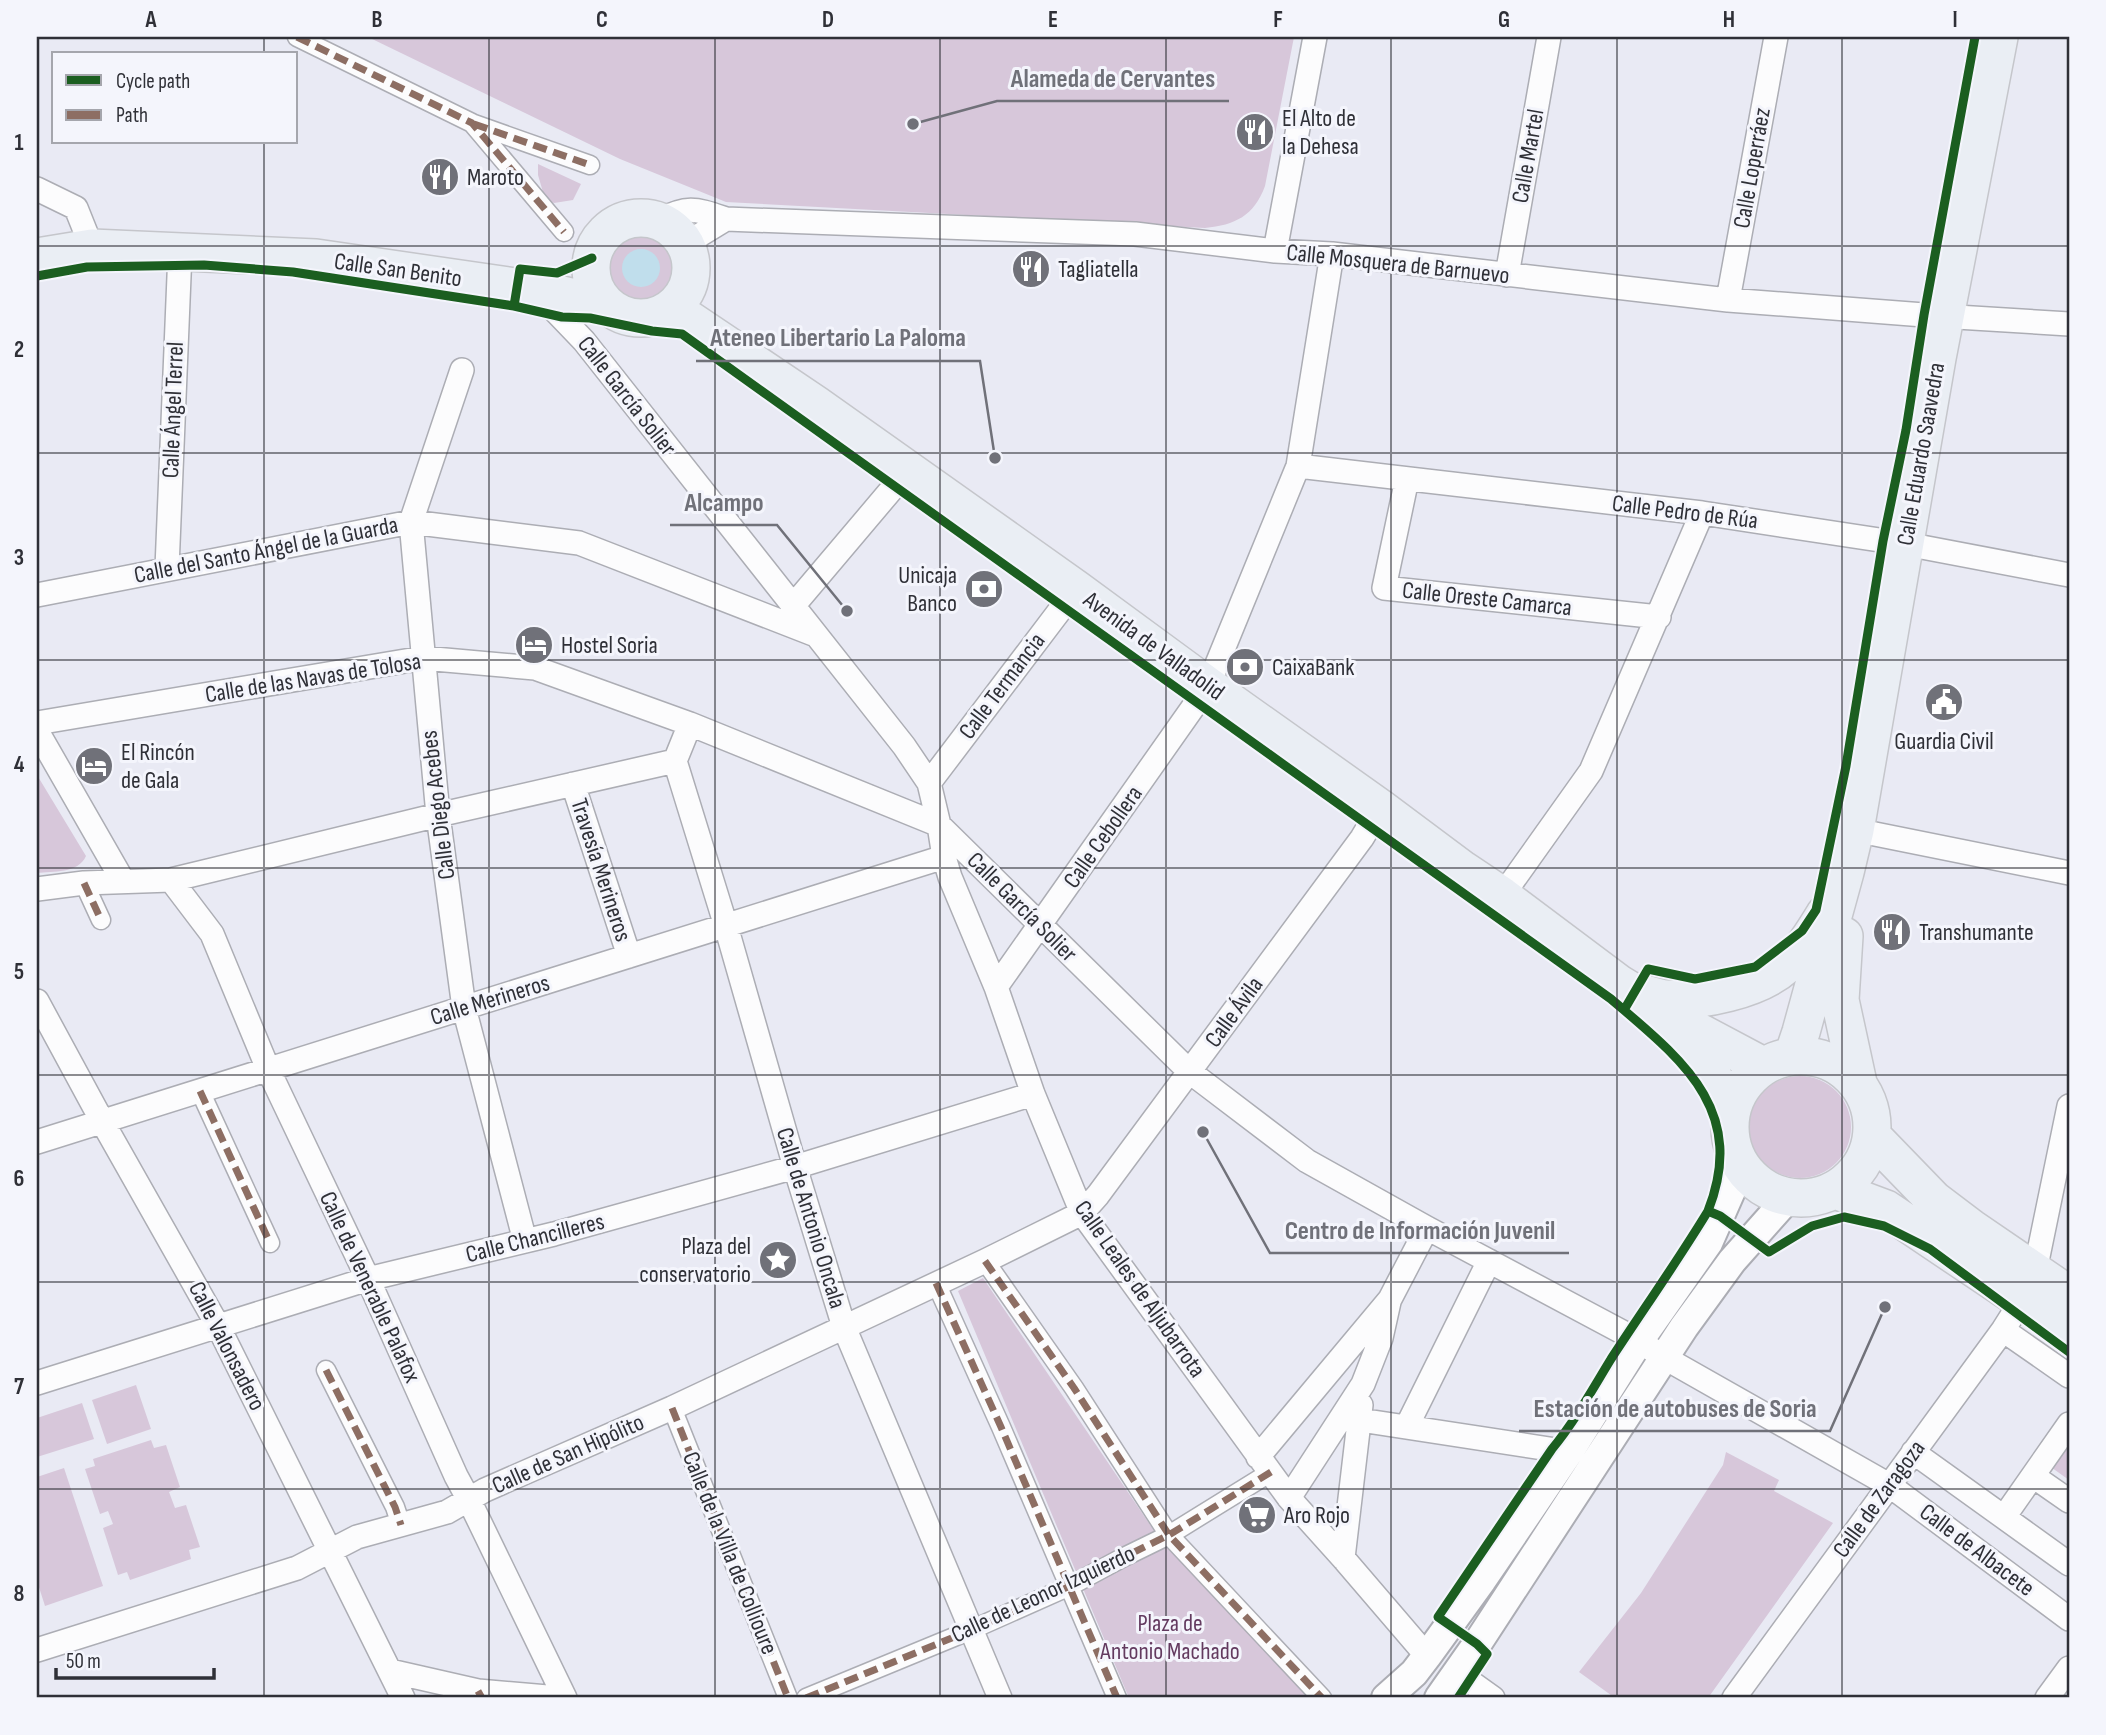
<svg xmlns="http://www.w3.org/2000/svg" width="2106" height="1735" font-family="'Sofia Sans Condensed',sans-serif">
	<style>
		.green { fill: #d7c7da }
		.water { fill: #c0deec }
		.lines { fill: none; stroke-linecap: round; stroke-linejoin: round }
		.pedestrian-casing { stroke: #acadb4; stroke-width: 21 }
		.minor-casing { stroke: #acadb4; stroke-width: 26 }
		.tertiary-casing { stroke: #acadb4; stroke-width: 32 }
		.primary-casing { stroke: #c5c6cb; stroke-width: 40 }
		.pedestrian { stroke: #fcfcfd; stroke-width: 18 }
		.minor { stroke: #fcfcfd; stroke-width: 23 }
		.tertiary { stroke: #fcfcfd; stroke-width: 28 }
		.primary { stroke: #eaeef4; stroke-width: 37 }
		.quiet { stroke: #8d6e63; stroke-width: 7; stroke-dasharray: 14 7; stroke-linecap: butt }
		.cycleway-casing { stroke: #f4f5fc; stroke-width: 13 }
		.cycleway { stroke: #1b5e20; stroke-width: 9 }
		.grid { fill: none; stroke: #2f3037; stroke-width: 2; stroke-opacity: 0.55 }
		.labels { text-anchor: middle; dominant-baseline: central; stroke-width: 6; stroke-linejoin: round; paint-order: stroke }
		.poi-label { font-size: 24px; fill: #2f3037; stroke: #f4f5fc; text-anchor: start }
		.street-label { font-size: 24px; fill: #2f3037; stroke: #f4f5fc }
		.park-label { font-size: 24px; fill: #633a5f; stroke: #f4f5fc }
		.leader { fill: none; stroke: #707179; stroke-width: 2.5 }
		.callout-dot { fill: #707179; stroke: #f4f5fc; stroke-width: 2.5 }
		.callout-label { font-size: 26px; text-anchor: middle; font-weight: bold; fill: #707179; stroke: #f4f5fc; stroke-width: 6; stroke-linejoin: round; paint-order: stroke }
		.neatline { fill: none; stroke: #2f3037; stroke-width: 2.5 }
		.grid-label { font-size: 23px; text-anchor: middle; font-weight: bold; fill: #2f3037 }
	</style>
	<rect width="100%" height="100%" fill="#e9eaf4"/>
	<!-- green -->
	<path class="green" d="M 368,37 L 1294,37 L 1265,186 C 1254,216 1235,225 1205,228 L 726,202 L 620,159 Z
		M 538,164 L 581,184 L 573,200 L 554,203 L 545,199 L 538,175 Z
		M604 268a37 37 0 1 1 74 0a37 37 0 1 1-74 0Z
		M 37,775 L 86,856 C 78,874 53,871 37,873 Z
		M1749 1127a51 51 0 1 1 102 0a51 51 0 1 1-102 0Z
		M 983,1278 L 1159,1538 L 1314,1698 L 1129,1698 L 958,1291 Z
		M 136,1385 L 151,1429 L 107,1444 L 92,1400 Z
		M 82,1403 L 94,1439 L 37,1457 L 37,1418 Z
		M 2069,1435 L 2069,1480 L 2048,1465 Z
		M 151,1440 L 154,1448 L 166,1445 L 180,1487 L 169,1492 L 175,1508 L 186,1505 L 200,1547 L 189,1550 L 191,1559 L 130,1580 L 127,1572 L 118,1575 L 103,1528 L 113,1524 L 108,1511 L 100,1514 L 85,1469 L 95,1466 L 93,1459 Z
		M 1726,1452 L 1779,1480 L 1774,1491 L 1833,1523 L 1708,1698 L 1615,1698 L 1579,1672 L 1641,1593 L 1723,1465 Z
		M 64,1468 L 103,1586 L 45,1606 L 37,1581 L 37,1477 Z"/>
	<!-- water -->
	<path class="water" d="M622 268a19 19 0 1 1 38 0a19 19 0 1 1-38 0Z"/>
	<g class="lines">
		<defs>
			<path id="pedestrian" d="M 297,37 L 472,123 L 564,232
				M 474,124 L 590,165
				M 84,883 L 101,920
				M 200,1091 L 270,1243
				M 985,1261 L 1074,1388 L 1169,1535 L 1322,1698
				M 936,1283 L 1001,1427 L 1117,1698
				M 326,1370 L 395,1507 L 401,1525
				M 672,1408 L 788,1698
				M 806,1698 L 971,1630 L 1070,1586 L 1122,1558 L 1169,1535 L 1271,1472"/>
			<path id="minor" d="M 37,189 L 76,208 L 92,248
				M 658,221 C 688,205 696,209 726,219 L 1135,234 L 1275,251 L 1332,254 L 1728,300 L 1924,315 L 2069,324
				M 685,244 L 726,219
				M 1275,251 L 1315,37
				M 1507,275 L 1549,37
				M 538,293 L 584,341 L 904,746 L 929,783 L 939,825 L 944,857 L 950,877 L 996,987 L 1033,1094 L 1082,1213 L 1289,1498 L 1343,1558 L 1427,1656
				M 1728,300 L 1776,37
				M 462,370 L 411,522 L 438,815 L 464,1008 L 525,1241
				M 1298,466 L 1702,513 L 1906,544 L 2069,575
				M 1407,479 L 1384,588 L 1659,617
				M 167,568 L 180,252
				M 37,595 L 411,522 L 579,543 L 813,634
				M 793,606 L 908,470
				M 37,723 L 423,658 L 535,668 L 690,724 L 939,825 L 1190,1072 L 1307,1161 L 1427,1228 L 1639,1341 L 1665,1358 L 1889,1485 L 2069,1619
				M 690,724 L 675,761 L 726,926 L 795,1167 L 844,1327 L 1000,1698
				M 37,731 L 123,881
				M 929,783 L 1076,589
				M 573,784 L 629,956
				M 1855,830 L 2069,873
				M 171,880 L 212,934 L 268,1069 L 368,1279 L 456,1476 L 469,1500 L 565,1698
				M 37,889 L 84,883 L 171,880 L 438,815 L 675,761
				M 1502,896 L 1591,771 L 1702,513
				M 996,987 L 1208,686 L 1298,466 L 1332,254
				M 37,1001 L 102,1121 L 218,1326 L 403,1698
				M 37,1142 L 944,857
				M 2035,1271 L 2069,1106
				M 2003,1330 L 2069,1376
				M 37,1383 L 368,1279 L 554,1234 L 795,1167 L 1033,1094
				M 1360,1420 L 1569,1452
				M 1407,1426 L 1489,1261
				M 1913,1452 L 2069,1564
				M 1258,1457 L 1390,1299 L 1427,1228
				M 2033,1476 L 2069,1501
				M 1289,1498 L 1363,1384 L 1381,1338 L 1389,1302
				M 2004,1517 L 2069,1424
				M 1343,1558 L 1361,1405
				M 37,1650 L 297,1568 L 357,1537 L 447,1512 L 485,1490 L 672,1408 L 985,1261 L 1082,1213 L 1098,1195 L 1362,838 L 1380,808
				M 390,1671 L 478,1691 L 559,1698
				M 1458,1673 L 1493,1698
				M 1734,1698 L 2003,1330 L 2022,1300
				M 2047,1698 L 2069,1668"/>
			<path id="tertiary" d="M 1386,1698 L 1414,1673 L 1427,1656 L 1482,1580 L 1569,1452 L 1639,1341 L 1708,1243 L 1741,1168
				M 1439,1698 L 1477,1644 L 1684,1327 L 1732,1261 L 1788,1198"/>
			<path id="primary" d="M591 268a50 50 0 1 1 100 0a50 50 0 1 1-100 0Z
				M 37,257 L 92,248 L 316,258 L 549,292 L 606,305
				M 672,308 L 815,404 L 1076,589 L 1208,686 L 1380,808 L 1463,870 L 1502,896 L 1618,983 L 1699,1032 L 1763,1066
				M 1844,936 L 1840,1000 L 1858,1083
				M 1644,994 C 1651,995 1658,998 1665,999 C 1701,1002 1758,990 1785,966 C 1802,952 1814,932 1825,914
				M 1666,1025 L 1704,1066 L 1733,1104
				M1730 1127a71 71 0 1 1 142 0a71 71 0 1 1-142 0Z
				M 1793,1056 L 1801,1032 L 1845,872 L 1855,830 L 1937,358 L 1999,37
				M 1872,1136 L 1934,1200 L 1971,1228 L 2069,1295
				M 1838,1191 L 1886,1209 L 2069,1332"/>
		</defs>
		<!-- pedestrian casing -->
		<use href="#pedestrian" class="pedestrian-casing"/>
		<!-- minor casing -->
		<use href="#minor" class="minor-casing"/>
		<!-- tertiary casing -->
		<use href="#tertiary" class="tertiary-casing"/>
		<!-- primary casing -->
		<use href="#primary" class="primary-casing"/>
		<!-- pedestrian -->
		<use href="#pedestrian" class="pedestrian"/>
		<!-- minor -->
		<use href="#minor" class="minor"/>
		<!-- tertiary -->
		<use href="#tertiary" class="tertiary"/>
		<!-- primary -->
		<use href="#primary" class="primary"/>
		<!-- quiet -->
		<path class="quiet" d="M 297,37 L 472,123 L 564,232
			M 474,124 L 590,165
			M 84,883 L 101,920
			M 200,1091 L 270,1243
			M 985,1261 L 1074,1388 L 1169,1535 L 1322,1698
			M 936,1283 L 1001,1427 L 1117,1698
			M 326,1370 L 395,1507 L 401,1525
			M 672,1408 L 788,1698
			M 478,1691 L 482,1698
			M 806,1698 L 971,1630 L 1070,1586 L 1122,1558 L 1169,1535 L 1271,1472"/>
		<defs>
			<path id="cycleway" d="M 592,258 L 557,273 L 520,269 L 514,306 L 562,317 L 590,318 L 652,331 L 682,334 L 1611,999 C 1681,1059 1748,1109 1708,1211 L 1720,1216 L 1769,1252 L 1812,1226 L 1844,1217 L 1884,1226 L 1930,1249 L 2069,1352
				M 37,276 L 87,267 L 204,265 L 293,272 L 514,306
				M 1624,1010 L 1648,969 L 1695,979 L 1755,967 L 1802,931 L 1816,910 L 1846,766 L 1883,541 L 1906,430 L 1924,315 L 1975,37
				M 1458,1698 L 1487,1654 L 1477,1644 L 1438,1617 L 1552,1449 C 1575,1421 1592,1390 1611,1359 C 1643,1310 1677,1262 1708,1211"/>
		</defs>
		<!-- cycleway casing -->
		<use href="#cycleway" class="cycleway-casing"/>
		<!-- cycleway -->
		<use href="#cycleway" class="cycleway"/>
	</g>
	<!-- grid -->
	<path class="grid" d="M 264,37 L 264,54M 489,37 L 489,1698M 715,37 L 715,1698M 940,37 L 940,1698M 1166,37 L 1166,1698M 1391,37 L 1391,1698M 1617,37 L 1617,1698M 1842,37 L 1842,1698M 264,142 L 264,1698M 37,246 L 2069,246M 37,453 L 2069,453M 37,660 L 2069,660M 37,868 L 2069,868M 37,1075 L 2069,1075M 37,1282 L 2069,1282M 37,1489 L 2069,1489"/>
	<!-- icons -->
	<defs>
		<symbol id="restaurant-disc" viewBox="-11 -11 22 22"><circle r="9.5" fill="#707179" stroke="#f4f5fc"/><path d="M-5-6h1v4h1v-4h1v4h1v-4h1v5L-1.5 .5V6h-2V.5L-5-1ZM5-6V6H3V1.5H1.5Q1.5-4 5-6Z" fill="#fff"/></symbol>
		<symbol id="bank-disc" viewBox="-11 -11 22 22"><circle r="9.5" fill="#707179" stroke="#f4f5fc"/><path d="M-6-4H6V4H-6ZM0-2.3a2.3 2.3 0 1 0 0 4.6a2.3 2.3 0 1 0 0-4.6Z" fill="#fff"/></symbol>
		<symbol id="hotel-disc" viewBox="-11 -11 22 22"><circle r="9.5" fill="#707179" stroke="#f4f5fc"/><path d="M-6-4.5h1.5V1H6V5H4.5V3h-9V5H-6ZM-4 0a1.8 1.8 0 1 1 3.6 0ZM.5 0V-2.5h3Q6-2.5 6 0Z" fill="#fff"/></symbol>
		<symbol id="civic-disc" viewBox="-11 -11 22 22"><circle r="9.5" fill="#707179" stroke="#f4f5fc"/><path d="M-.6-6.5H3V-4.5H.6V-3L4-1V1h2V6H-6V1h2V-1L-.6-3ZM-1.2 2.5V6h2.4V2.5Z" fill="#fff"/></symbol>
		<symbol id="sight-disc" viewBox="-11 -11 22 22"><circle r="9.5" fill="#707179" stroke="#f4f5fc"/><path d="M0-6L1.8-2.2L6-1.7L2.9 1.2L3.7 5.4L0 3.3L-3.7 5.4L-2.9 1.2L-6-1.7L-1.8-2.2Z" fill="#fff"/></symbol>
		<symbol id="supermarket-disc" viewBox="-11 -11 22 22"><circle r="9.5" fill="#707179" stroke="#f4f5fc"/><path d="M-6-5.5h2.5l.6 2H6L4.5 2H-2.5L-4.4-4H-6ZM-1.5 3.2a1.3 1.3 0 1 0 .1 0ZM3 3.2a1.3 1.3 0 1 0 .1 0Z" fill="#fff"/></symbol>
	</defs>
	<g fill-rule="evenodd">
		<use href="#restaurant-disc" x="1233" y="110" width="44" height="44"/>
		<use href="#restaurant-disc" x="418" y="155" width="44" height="44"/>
		<use href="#restaurant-disc" x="1009" y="247" width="44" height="44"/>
		<use href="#bank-disc" x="962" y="567" width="44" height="44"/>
		<use href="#hotel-disc" x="512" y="623" width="44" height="44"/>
		<use href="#bank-disc" x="1223" y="645" width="44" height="44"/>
		<use href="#civic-disc" x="1922" y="680" width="44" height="44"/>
		<use href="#hotel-disc" x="72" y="744" width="44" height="44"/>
		<use href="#restaurant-disc" x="1870" y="910" width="44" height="44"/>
		<use href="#sight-disc" x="756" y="1238" width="44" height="44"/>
		<use href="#supermarket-disc" x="1235" y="1493" width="44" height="44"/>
	</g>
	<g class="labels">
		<!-- poi labels -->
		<g class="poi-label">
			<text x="1282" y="118">El Alto de<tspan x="1282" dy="28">la Dehesa</tspan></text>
			<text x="467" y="177">Maroto</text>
			<text x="1058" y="269">Tagliatella</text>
			<text x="957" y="575" text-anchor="end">Unicaja<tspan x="957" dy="28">Banco</tspan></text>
			<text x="561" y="645">Hostel Soria</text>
			<text x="1272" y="667">CaixaBank</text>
			<text x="1944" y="741" text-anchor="middle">Guardia Civil</text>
			<text x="121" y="752">El Rincón<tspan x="121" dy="28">de Gala</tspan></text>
			<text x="1919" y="932">Transhumante</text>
			<text x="751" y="1246" text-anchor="end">Plaza del<tspan x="751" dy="28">conservatorio</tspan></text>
			<text x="1284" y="1515">Aro Rojo</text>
		</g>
		<!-- street labels -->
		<g class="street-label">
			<text transform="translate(1528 156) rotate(-80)">Calle Martel</text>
			<text transform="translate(1752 168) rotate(-80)">Calle Loperráez</text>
			<text transform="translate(1398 264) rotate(6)">Calle Mosquera de Barnuevo</text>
			<text transform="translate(398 270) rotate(8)">Calle San Benito</text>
			<text transform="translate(627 396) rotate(52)">Calle García Solier</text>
			<text transform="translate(173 410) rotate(-88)">Calle Ángel Terrel</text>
			<text transform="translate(1921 454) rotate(-80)">Calle Eduardo Saavedra</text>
			<text transform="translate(1685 512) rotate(7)">Calle Pedro de Rúa</text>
			<text transform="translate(266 550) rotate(-11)">Calle del Santo Ángel de la Guarda</text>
			<text transform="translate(1487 599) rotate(6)">Calle Oreste Camarca</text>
			<text transform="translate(1154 646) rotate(36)">Avenida de Valladolid</text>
			<text transform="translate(313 678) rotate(-9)">Calle de las Navas de Tolosa</text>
			<text transform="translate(1002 686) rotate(-53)">Calle Termancia</text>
			<text transform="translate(438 805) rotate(-97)">Calle Diego Acebes</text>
			<text transform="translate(1103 837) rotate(-55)">Calle Cebollera</text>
			<text transform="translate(601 870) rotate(72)">Travesía Merineros</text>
			<text transform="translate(1022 907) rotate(45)">Calle García Solier</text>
			<text transform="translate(490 1000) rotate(-17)">Calle Merineros</text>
			<text transform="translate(1234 1012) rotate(-54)">Calle Ávila</text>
			<text transform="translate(811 1218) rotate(73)">Calle de Antonio Oncala</text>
			<text transform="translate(535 1238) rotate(-14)">Calle Chancilleres</text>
			<text transform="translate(370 1287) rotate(65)">Calle de Venerable Palafox</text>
			<text transform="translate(1140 1289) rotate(55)">Calle Leales de Aljubarrota</text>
			<text transform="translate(227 1346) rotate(63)">Calle Valonsadero</text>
			<text transform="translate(568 1454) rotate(-24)">Calle de San Hipólito</text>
			<text transform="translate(1879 1499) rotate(-54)">Calle de Zaragoza</text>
			<text transform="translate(1977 1550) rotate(37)">Calle de Albacete</text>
			<text transform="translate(730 1553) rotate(68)">Calle de la Villa de Collioure</text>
			<text transform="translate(1043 1594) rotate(-25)">Calle de Leonor Izquierdo</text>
		</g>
		<!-- park labels -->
		<g class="park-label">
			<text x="1170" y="1623">Plaza de<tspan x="1170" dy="28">Antonio Machado</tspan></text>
		</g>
	</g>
	<!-- callouts -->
	<path class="leader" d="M913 124L997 101H1229M995 458L980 361H696M847 611L777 525H670M1203 1132L1270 1253H1569M1885 1307L1830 1431H1519"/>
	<g class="callout-dot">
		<circle cx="913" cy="124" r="7"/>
		<circle cx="995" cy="458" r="7"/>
		<circle cx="847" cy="611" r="7"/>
		<circle cx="1203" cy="1132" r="7"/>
		<circle cx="1885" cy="1307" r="7"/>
	</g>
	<g class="callout-label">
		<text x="1113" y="87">Alameda de Cervantes</text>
		<text x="838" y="346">Ateneo Libertario La Paloma</text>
		<text x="724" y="511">Alcampo</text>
		<text x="1420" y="1239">Centro de Información Juvenil</text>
		<text x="1675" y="1417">Estación de autobuses de Soria</text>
	</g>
	<!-- border -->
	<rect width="2106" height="1735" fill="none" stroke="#f4f5fc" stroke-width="77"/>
	<!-- legend -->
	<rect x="52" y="52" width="245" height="91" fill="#f4f5fc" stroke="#a5a6ad" stroke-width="2"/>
	<rect x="66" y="75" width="35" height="10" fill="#1b5e20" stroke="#a5a6ad" stroke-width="2"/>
	<text x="116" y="88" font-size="21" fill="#2f3037">Cycle path</text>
	<rect x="66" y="110" width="35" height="10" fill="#8d6e63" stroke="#a5a6ad" stroke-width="2"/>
	<text x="116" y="122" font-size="21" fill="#2f3037">Path</text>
	<!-- scale -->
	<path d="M56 1668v10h158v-10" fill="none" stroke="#2f3037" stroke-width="3.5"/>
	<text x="66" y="1668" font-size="21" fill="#2f3037" stroke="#f4f5fc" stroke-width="5" paint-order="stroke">50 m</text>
	<rect x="38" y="38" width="2030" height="1658" class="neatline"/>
	<g class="grid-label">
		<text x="151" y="27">A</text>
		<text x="377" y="27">B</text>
		<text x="602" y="27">C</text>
		<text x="828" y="27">D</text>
		<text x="1053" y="27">E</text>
		<text x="1278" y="27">F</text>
		<text x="1504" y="27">G</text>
		<text x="1729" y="27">H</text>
		<text x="1955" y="27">I</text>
		<text x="19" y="150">1</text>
		<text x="19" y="357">2</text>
		<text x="19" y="565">3</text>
		<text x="19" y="772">4</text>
		<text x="19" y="979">5</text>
		<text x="19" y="1186">6</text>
		<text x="19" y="1394">7</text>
		<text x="19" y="1601">8</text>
	</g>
</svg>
